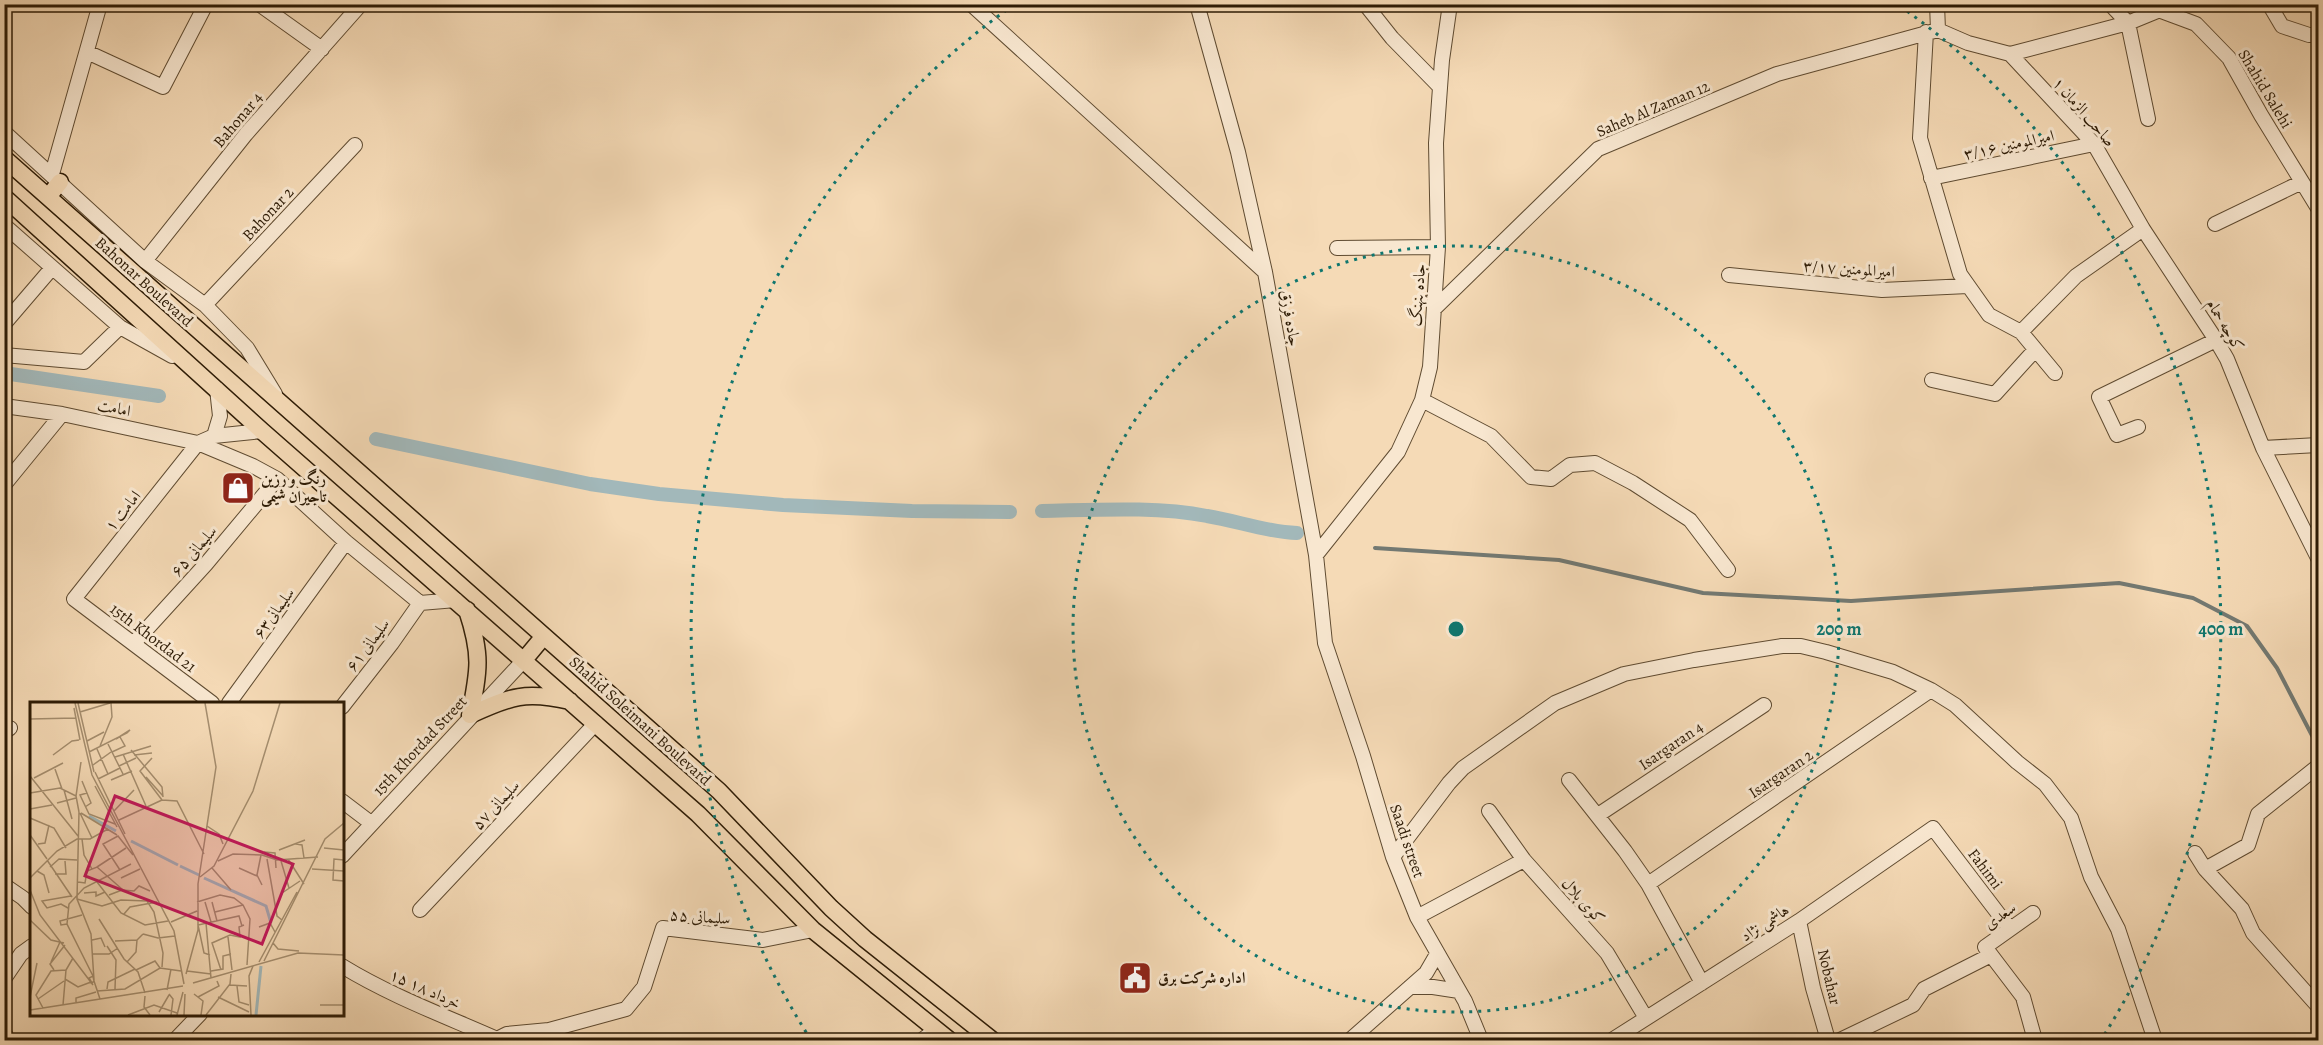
<svg xmlns="http://www.w3.org/2000/svg" width="2323" height="1045" font-family="Alegreya,Amiri,serif">
	<style>
		.lines { fill: none; stroke-linecap: round; stroke-linejoin: round }
		.stream { stroke: #737972; stroke-width: 4 }
		.canal { stroke: #a2b8ba; stroke-width: 14 }
		.minor-casing { stroke: #5f4b31; stroke-width: 16 }
		.major-casing { stroke: #2d1b05; stroke-width: 19 }
		.minor { stroke: #f8e7d0; stroke-width: 14 }
		.major { stroke: #f5dab6; stroke-width: 16 }
		.ring { fill: none; stroke: #0f766e; stroke-width: 3; stroke-dasharray: 3 6 }
		.labels { text-anchor: middle; dominant-baseline: central; stroke-width: 6; stroke-linejoin: round; paint-order: stroke }
		.street-label { font-size: 16px; fill: #2d1b05; stroke: #f8e7d0 }
		.poi-label { font-size: 16px; font-weight: bold; fill: #2d1b05; stroke: #f8e7d0; text-anchor: start }
		.inset-river { fill: none; stroke: #a2b8ba; stroke-width: 3 }
		.inset-road { fill: none; stroke: #a58e6f; stroke-width: 1.5 }
		.view { fill: #c2185b; fill-opacity: 0.15; stroke: #c2185b; stroke-width: 3 }
		.inset-edge { fill: none; stroke: #2d1b05; stroke-width: 3 }
		.centre { fill: #0f766e; stroke: #f8e7d0; stroke-width: 3 }
		.ring-label { font-size: 18px; text-anchor: middle; font-weight: bold; fill: #0f766e; stroke: #f8e7d0; stroke-width: 6; stroke-linejoin: round; paint-order: stroke }
	</style>
	<rect width="100%" height="100%" fill="#f5dab6"/>
	<filter id="stains"><feTurbulence type="fractalNoise" baseFrequency=".00333" numOctaves="4"/><feColorMatrix values="0 0 0 0 .2 0 0 0 0 .09 0 0 0 0 .02 0 0 0 .5 -.17"/></filter>
	<radialGradient id="worn" r=".72"><stop offset=".6" stop-color="#630" stop-opacity="0"/><stop offset="1" stop-color="#630" stop-opacity=".3"/></radialGradient>
	<g class="lines">
		<!-- stream -->
		<path class="stream" d="M 1375,548 L 1559,560 L 1703,593 L 1851,601 L 2119,583 L 2193,598 L 2247,626 L 2277,668 L 2318,747"/>
		<!-- canal -->
		<path class="canal" d="M 4,373 L 159,396
			M 376,439 L 590,484 L 659,494 L 783,505 L 912,511 L 1010,512
			M 1042,511 C 1094,510 1156,506 1207,516 C 1238,521 1266,532 1297,533"/>
		<defs>
			<path id="minor" d="M 259,4 L 322,49
				M 971,4 L 1265,272
				M 1197,4 L 1238,152 L 1265,272 L 1316,555 L 1325,643 L 1363,756 L 1393,857 L 1417,917 L 1465,1001 L 1481,1040
				M 1365,4 L 1392,38 L 1440,87
				M 1937,4 L 1938,30
				M 2110,4 L 2128,23 L 2148,119
				M 2269,4 L 2282,26 L 2309,35 L 2318,35
				M 2161,11 L 2196,24 L 2229,58 L 2261,115 L 2318,208
				M 1938,30 L 1968,43 L 2010,54 L 2128,23 L 2167,7
				M 1926,32 L 1920,138 L 1960,274 L 1989,315 L 2021,332 L 2055,373
				M 87,52 L 163,87 L 206,4
				M 2010,54 L 2094,144 L 2143,229 L 2216,340 L 2227,359 L 2263,448 L 2318,558
				M 4,132 L 145,261 L 205,305 L 247,348 L 275,394
				M 52,174 L 100,4
				M 1931,178 L 2094,144
				M 2215,224 L 2302,182
				M 4,225 L 120,327 L 172,356
				M 1337,248 L 1438,247
				M 145,261 L 246,134 L 361,4
				M 1729,275 L 1882,290 L 1968,286
				M 205,305 L 355,145
				M 1434,309 L 1598,149 L 1777,74 L 1938,30
				M 4,324 L 52,268
				M 2021,332 L 2076,276 L 2143,229
				M 4,355 L 84,362 L 120,327
				M 1932,380 L 1995,394 L 2035,350
				M 217,389 L 220,416 L 214,436 L 262,431
				M 1422,400 L 1491,436 L 1531,477 L 1551,479 L 1570,465 L 1595,463 L 1633,483 L 1690,520 L 1728,570
				M 4,406 L 62,414 L 198,443 L 214,436
				M 2138,427 L 2117,435 L 2099,397 L 2216,340
				M 2263,448 L 2318,445
				M 4,485 L 62,414
				M 1316,555 L 1398,452 L 1422,400 L 1430,367 L 1438,247 L 1436,143 L 1442,60 L 1450,4
				M 134,643 L 206,564 L 277,479
				M 212,703 L 74,599 L 198,443 L 253,466 L 277,479 L 346,542 L 420,603 L 456,600
				M 229,703 L 346,542
				M 342,707 L 392,643 L 420,603
				M 4,732 L 10,728
				M 1569,780 L 1625,851 L 1648,884 L 1702,983
				M 342,801 L 371,823
				M 1489,811 L 1524,860 L 1607,953 L 1646,1018
				M 1598,815 L 1764,705
				M 2195,853 L 2205,869 L 2242,909 L 2253,933 L 2317,1005
				M 342,856 L 524,660
				M 1393,857 L 1449,783 L 1463,768 L 1555,703 L 1624,674 L 1694,660 L 1782,646 L 1801,646 L 1826,652 L 1893,672 L 1931,690 L 1955,705 L 2017,762 L 2045,784 L 2071,818 L 2091,877 L 2118,929 L 2155,1040
				M 2205,869 L 2248,845 L 2258,814 L 2317,767 L 2318,769
				M 1648,884 L 1931,690
				M 4,885 L 23,898 L 32,907
				M 420,910 L 596,723
				M 2033,913 L 1985,947 L 2023,997 L 2035,1040
				M 1417,917 L 1524,860
				M 1799,921 L 1813,988 L 1828,1040
				M 342,966 C 391,996 445,1016 497,1039
				M 4,979 L 21,954 L 32,946
				M 1410,987 L 1433,987 L 1459,991
				M 4,1032 L 8,1040
				M 175,1040 L 200,1014
				M 495,1040 L 507,1034 L 549,1030 L 626,1009 L 644,987 L 663,928 L 763,940 L 813,930
				M 922,1040 L 935,1030
				M 1350,1040 L 1426,973 L 1437,954
				M 1612,1040 L 1799,921 L 1933,828 L 2010,929
				M 1840,1040 L 1913,1005 L 1924,989 L 1991,955"/>
			<path id="major" d="M 4,158 L 719,791 L 831,908 L 865,939 L 992,1040
				M 4,197 L 262,431 L 698,814 L 813,930 L 949,1040
				M 48,197 L 60,182
				M 467,610 C 482,655 479,670 470,715
				M 524,660 L 544,636
				M 470,715 C 511,696 526,691 570,701"/>
		</defs>
		<!-- minor casing -->
		<use href="#minor" class="minor-casing"/>
		<!-- major casing -->
		<use href="#major" class="major-casing"/>
		<!-- minor -->
		<use href="#minor" class="minor"/>
		<!-- major -->
		<use href="#major" class="major"/>
	</g>
	<!-- distance rings -->
	<g class="ring">
		<circle cx="1456" cy="629" r="383"/>
		<path d="M811 1040A765 765 0 0 1 1012 6M1900 6A765 765 0 0 1 2101 1040"/>
	</g>
	<!-- icons -->
	<defs>
		<symbol id="shop-square" viewBox="-11 -11 22 22"><rect x="-9" y="-9" width="18" height="18" rx="4" fill="#8f2418" stroke="#f8e7d0"/><path d="M-5-2.5h2.3a2.7 3.5 0 0 1 5.4 0H5L5.5 6h-11ZM-1.5-2.5h3a1.5 2.3 0 0 0-3 0Z" fill="#fff"/></symbol>
		<symbol id="civic-square" viewBox="-11 -11 22 22"><rect x="-9" y="-9" width="18" height="18" rx="4" fill="#8f2418" stroke="#f8e7d0"/><path d="M-.6-6.5H3V-4.5H.6V-3L4-1V1h2V6H-6V1h2V-1L-.6-3ZM-1.2 2.5V6h2.4V2.5Z" fill="#fff"/></symbol>
	</defs>
	<g fill-rule="evenodd">
		<use href="#shop-square" x="219" y="469" width="38" height="38"/>
		<use href="#civic-square" x="1116" y="959" width="38" height="38"/>
	</g>
	<g class="labels">
		<!-- street labels -->
		<g class="street-label">
			<text transform="translate(2265 89) rotate(59)">Shahid Salehi</text>
			<text transform="translate(1653 109) rotate(-23)">Saheb Al Zaman 12</text>
			<text transform="translate(2084 112) rotate(49)">صاحب الزمان ۱</text>
			<text transform="translate(238 120) rotate(-50)">Bahonar 4</text>
			<text transform="translate(2009 145) rotate(-12)">امیرالمومنین ۳/۱۶</text>
			<text transform="translate(268 214) rotate(-47)">Bahonar 2</text>
			<text transform="translate(1849 269) rotate(4)">امیرالمومنین ۳/۱۷</text>
			<text transform="translate(144 282) rotate(42)">Bahonar Boulevard</text>
			<text transform="translate(1418 295) rotate(-86)">جاده بنهنگ</text>
			<text transform="translate(1290 318) rotate(80)">جاده فرزق</text>
			<text transform="translate(2225 325) rotate(59)">کوچه حمام</text>
			<text transform="translate(114 408) rotate(12)">امامت</text>
			<text transform="translate(123 511) rotate(-51)">امامت ۱</text>
			<text transform="translate(194 551) rotate(-49)">سلیمانی ۶۵</text>
			<text transform="translate(274 613) rotate(-54)">سلیمانی۶۳</text>
			<text transform="translate(153 638) rotate(37)">15th Khordad 21</text>
			<text transform="translate(368 645) rotate(-53)">سلیمانی ۶۱</text>
			<text transform="translate(640 721) rotate(42)">Shahid Soleimani Boulevard</text>
			<text transform="translate(420 746) rotate(-47)">15th Khordad Street</text>
			<text transform="translate(1671 746) rotate(-34)">Isargaran 4</text>
			<text transform="translate(1781 774) rotate(-34)">Isargaran 2</text>
			<text transform="translate(496 805) rotate(-47)">سلیمانی ۵۷</text>
			<text transform="translate(1407 841) rotate(71)">Saadi street</text>
			<text transform="translate(1985 869) rotate(53)">Fahimi</text>
			<text transform="translate(1583 901) rotate(48)">کوی بلال</text>
			<text transform="translate(2000 916) rotate(-35)">سعدی</text>
			<text transform="translate(700 917) rotate(4)">سلیمانی ۵۵</text>
			<text transform="translate(1765 923) rotate(-33)">هاشمی نژاد</text>
			<text transform="translate(1829 977) rotate(77)">Nobahar</text>
			<text transform="translate(425 989) rotate(24)">۱۵ خرداد ۱۸</text>
		</g>
		<!-- poi labels -->
		<g class="poi-label">
			<text x="261" y="479">رنگ و رزین<tspan x="261" dy="18">تاجیران شیمی</tspan></text>
			<text x="1158" y="978">اداره شرکت برق</text>
		</g>
	</g>
	<!-- overview -->
	<g transform="translate(30 702)">
		<rect width="314" height="314" fill="#f5dab6"/>
		<path class="inset-river" d="M 59,114 L 86,129M 101,139 L 148,163M 150,164 L 169,173M 174,176 L 236,204 L 241,221M 226,313 L 231,264"/>
		<path class="inset-road" d="M 45,1 L 62,73 L 144,229 L 154,282M 48,1 L 64,70M 44,6 L 50,38M 50,10 L 80,1M 0,17 L 46,16M 57,39 L 74,30M 78,42 L 93,72M 70,44 L 82,15 L 81,1M 67,47 L 78,72M 101,48 L 132,85 L 133,95M 59,50 L 97,31 L 100,28 L 86,37M 82,50 L 95,44 L 90,35M 93,52 L 116,104M 23,53 L 42,39 L 49,38M 104,53 L 122,51M 85,55 L 121,44M 122,56 L 110,69 L 132,98M 63,63 L 81,50M 89,64 L 106,56M 25,67 L 32,87M 65,70 L 95,132M 0,74 L 48,134M 116,75 L 133,94M 4,76 L 33,61M 68,77 L 90,66M 81,78 L 102,69M 52,79 L 61,101 L 55,105M 65,84 L 87,125M 34,88 L 42,117M 0,91 L 30,86 L 46,94M 57,91 L 50,93 L 59,112 L 85,122M 132,98 L 147,99 L 174,152M 27,101 L 46,96M 0,107 L 22,103M 84,109 L 104,88M 49,110 L 47,197 L 61,232 L 64,278M 49,110 L 46,94 L 51,60M 50,111 L 62,136M 51,111 L 87,133M 0,116 L 24,126 L 36,146M 89,118 L 132,98M 177,124 L 189,132 L 193,142M 0,133 L 17,157M 52,137 L 54,153 L 62,167M 8,142 L 15,141 L 19,123M 266,142 L 272,143 L 274,156M 294,146 L 314,148M 249,148 L 275,138M 234,150 L 245,151 L 246,166M 231,153 L 227,173 L 232,183M 237,157 L 247,214 L 252,218M 258,157 L 274,182M 17,158 L 42,195M 314,158 L 304,157 L 303,178 L 314,179M 188,159 L 203,152 L 232,153 L 247,158 L 288,155M 251,159 L 259,186M 20,165 L 29,157 L 47,158M 67,165 L 96,146M 182,166 L 201,188M 209,166 L 227,174M 282,167 L 314,169M 90,168 L 73,142 L 88,134 L 103,153M 7,169 L 14,173 L 19,191M 25,172 L 36,172 L 35,159M 170,175 L 184,164 L 223,89 L 250,1M 0,176 L 27,149 L 47,137 L 60,137 L 78,127M 91,176 L 110,167M 48,180 L 55,181 L 57,169 L 67,165 L 93,188M 67,180 L 91,211 L 115,223 L 138,219M 0,188 L 10,213 L 63,283M 54,191 L 66,190 L 66,194 L 75,190M 252,191 L 270,179M 79,193 L 92,188 L 104,189 L 109,184 L 120,189M 47,197 L 72,204 L 91,198 L 117,199 L 124,210 L 133,251 L 132,265M 167,200 L 190,193 L 204,196 L 213,203 L 220,217 L 217,263M 175,200 L 181,220M 182,200 L 187,219M 38,206 L 31,202 L 17,206 L 12,199 L 41,194M 185,210 L 213,203M 94,212 L 100,205 L 127,200M 69,217 L 94,257 L 108,270 L 115,291M 0,218 L 21,238 L 34,241M 141,220 L 167,209M 176,221 L 181,276M 37,222 L 31,223 L 30,219 L 52,213M 229,225 L 240,221 L 245,230M 113,232 L 128,236 L 145,234M 198,235 L 202,268M 62,238 L 71,236 L 75,245M 85,239 L 107,238M 243,241 L 248,247 L 269,249M 77,244 L 86,258 L 85,287M 62,252 L 79,252 L 88,246M 180,253 L 174,251 L 168,223 L 209,214 L 212,224M 234,259 L 295,137 L 314,121M 21,260 L 30,240M 97,260 L 106,250 L 107,238 L 113,232M 229,260 L 267,190M 24,268 L 20,262 L 35,243M 106,268 L 125,259 L 130,266M 191,268 L 182,241 L 200,233 L 210,235 L 209,225 L 214,223M 157,269 L 181,272M 181,269 L 193,267 L 193,254 L 201,252M 156,272 L 168,228 L 168,182 L 186,65 L 175,1M 63,274 L 37,222 L 39,202 L 54,186 L 101,162M 63,274 L 64,279 L 62,281 L 59,276 ZM 35,277 L 48,285 L 61,280M 64,279 L 70,297M 163,281 L 268,251 L 314,253M 199,283 L 217,284M 207,284 L 209,300 L 219,303M 77,287 L 78,280 L 105,267M 137,288 L 141,267M 67,289 L 95,287 L 130,266 L 151,269M 139,292 L 143,297 L 141,313M 164,292 L 173,299 L 171,313M 115,294 L 114,305 L 120,313M 0,295 L 7,261M 168,295 L 189,284 L 187,279M 188,295 L 219,310M 8,297 L 34,279M 46,300 L 46,296 L 66,290M 33,303 L 36,268 L 43,256M 290,303 L 314,303M 13,306 L 6,293 L 21,269 L 36,268M 0,308 L 153,284M 129,310 L 139,293M 98,313 L 124,303 L 147,311M 147,313 L 153,290M 154,313 L 155,292M 176,313 L 200,282 L 201,272M 221,313 L 219,274 L 223,264"/>
		<path class="view" d="M 85,94 L 263,162 L 232,242 L 55,174 Z"/>
		<rect width="314" height="314" class="inset-edge"/>
	</g>
	<circle cx="1456" cy="629" r="9" class="centre"/>
	<g class="ring-label">
		<text x="1839" y="635">200 m</text>
		<text x="2221" y="635">400 m</text>
	</g>
	<!-- margin -->
	<rect width="2323" height="1045" fill="none" stroke="#f5dab6" stroke-width="24"/>
	<rect x="6" y="6" width="2311" height="1033" fill="none" stroke="#2d1b05" stroke-width="3"/>
	<rect x="12" y="12" width="2299" height="1021" fill="none" stroke="#2d1b05" stroke-width="1.5"/>
	<rect width="100%" height="100%" filter="url(#stains)"/>
	<rect width="100%" height="100%" fill="url(#worn)"/>
</svg>
